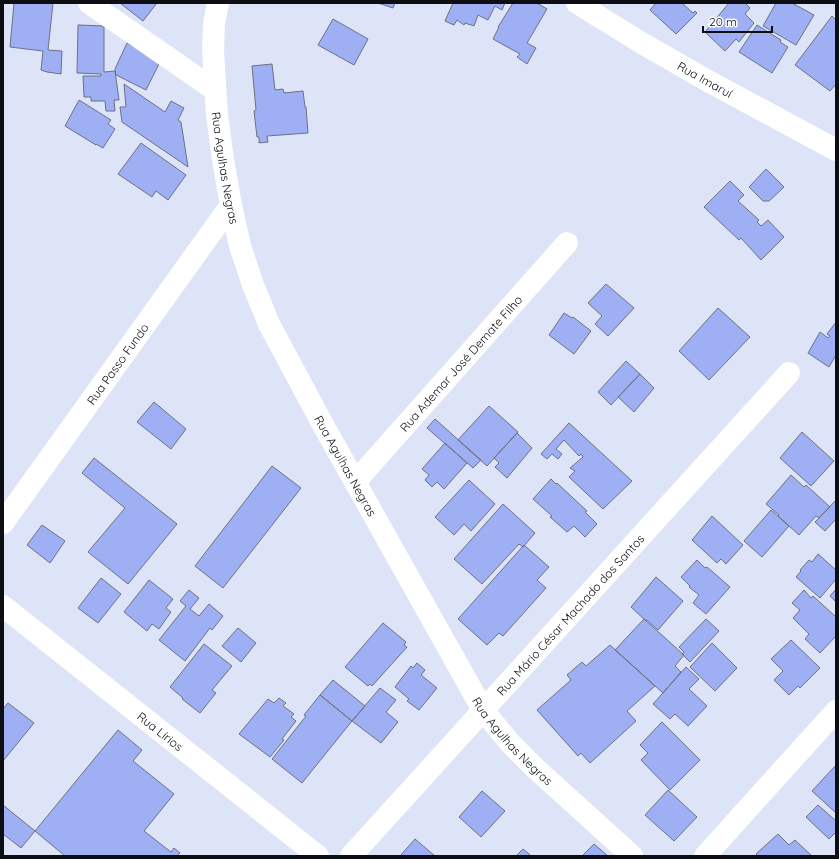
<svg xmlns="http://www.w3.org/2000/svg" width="839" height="859" font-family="Quicksand,sans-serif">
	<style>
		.building { fill: #9eb0f3; stroke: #6c7183 }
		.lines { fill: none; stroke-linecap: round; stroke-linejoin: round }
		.minor { stroke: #fff; stroke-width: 22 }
		.labels { text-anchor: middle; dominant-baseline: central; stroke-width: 3; stroke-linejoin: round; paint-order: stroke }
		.street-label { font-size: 12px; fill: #0c0e14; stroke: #fff }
	</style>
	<rect width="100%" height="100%" fill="#dee4f7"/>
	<!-- building -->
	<path class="building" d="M 14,3 L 53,3 L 48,50 L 62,51 L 61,74 L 47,72 L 41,70 L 43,51 L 10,47 Z
		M 120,3 L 157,3 L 143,21 Z
		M 378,3 L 395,3 L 393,8 Z
		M 453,3 L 505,3 L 502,10 L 495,6 L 488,20 L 478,15 L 474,26 L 465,23 L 464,25 L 457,20 L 454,25 L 445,21 Z
		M 513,3 L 537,3 L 547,9 L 527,43 L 536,48 L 527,64 L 517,57 L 520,54 L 493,39 L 499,27 L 498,27 Z
		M 656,3 L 682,3 L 693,13 L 695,11 L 697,13 L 676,34 L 650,10 Z
		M 729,3 L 745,3 L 750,8 L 745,14 L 754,23 L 739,42 L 736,39 L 725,51 L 705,32 Z
		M 776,3 L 792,3 L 814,15 L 796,45 L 763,26 Z
		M 832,16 L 836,20 L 836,84 L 830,91 L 795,65 Z
		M 333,19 L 368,39 L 354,65 L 318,45 Z
		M 78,25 L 104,26 L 104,72 L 115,71 L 119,100 L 114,100 L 115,111 L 106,111 L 105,101 L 91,101 L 91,97 L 84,97 L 83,76 L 101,76 L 101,74 L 77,73 Z
		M 757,25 L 781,40 L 780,42 L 788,47 L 772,73 L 739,52 Z
		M 127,43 L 161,60 L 146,90 L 116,75 L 115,69 Z
		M 272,64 L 275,90 L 283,89 L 284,93 L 303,91 L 305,107 L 306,107 L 308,133 L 267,136 L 268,142 L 259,143 L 259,137 L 257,137 L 254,111 L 256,110 L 252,66 Z
		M 124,84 L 165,112 L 171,101 L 184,108 L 178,120 L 181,122 L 188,167 L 122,122 L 120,107 L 126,107 Z
		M 79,100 L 111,120 L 108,124 L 115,129 L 103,148 L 96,144 L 96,145 L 65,126 Z
		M 141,143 L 186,175 L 168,200 L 156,191 L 152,197 L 118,174 Z
		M 766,169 L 784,187 L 769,201 L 763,201 L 749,187 Z
		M 730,181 L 744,195 L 738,201 L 759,220 L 757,222 L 761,226 L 768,220 L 784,237 L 761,260 L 741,238 L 739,240 L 704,207 Z
		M 606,284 L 634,308 L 608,336 L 595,324 L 602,316 L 588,303 Z
		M 718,308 L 750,337 L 709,380 L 679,351 Z
		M 564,313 L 572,318 L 573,317 L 591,331 L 574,354 L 549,335 Z
		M 836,322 L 836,355 L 829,367 L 808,353 L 820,332 L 828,338 L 830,336 L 827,334 Z
		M 626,361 L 640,374 L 611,405 L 598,392 Z
		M 640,374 L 654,388 L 634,412 L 618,397 Z
		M 154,402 L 186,429 L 171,449 L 137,422 Z
		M 489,406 L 518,432 L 487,466 L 458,440 Z
		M 435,419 L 481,460 L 473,468 L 427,428 Z
		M 569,423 L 632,481 L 603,509 L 569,477 L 575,471 L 570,468 L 583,457 L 581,454 L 579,456 L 564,440 L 556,449 L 562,454 L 558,459 L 552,454 L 547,459 L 541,454 Z
		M 802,432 L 834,461 L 811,486 L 780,458 Z
		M 517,433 L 532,448 L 507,478 L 495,467 L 499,463 L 494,458 Z
		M 445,443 L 467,463 L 444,489 L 437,482 L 432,487 L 425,480 L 429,475 L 422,469 Z
		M 94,458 L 177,524 L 128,584 L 88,552 L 125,508 L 82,473 Z
		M 272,466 L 301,488 L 223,588 L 195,566 Z
		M 791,475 L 804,487 L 806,485 L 830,507 L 819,518 L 816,516 L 799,535 L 778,516 L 779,515 L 766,504 Z
		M 551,479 L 556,484 L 557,483 L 587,511 L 585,512 L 597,524 L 585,537 L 574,526 L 567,532 L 550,517 L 552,516 L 533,499 Z
		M 469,480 L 495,504 L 471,531 L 464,524 L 454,535 L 435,517 Z
		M 836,500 L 836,519 L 825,531 L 815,522 Z
		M 503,504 L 535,533 L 523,547 L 519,544 L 482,584 L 454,559 Z
		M 771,510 L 789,526 L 762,557 L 744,541 Z
		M 712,516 L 743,545 L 726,564 L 721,559 L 717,563 L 692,540 Z
		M 42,525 L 65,541 L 50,563 L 27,545 Z
		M 524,545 L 549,567 L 537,580 L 546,588 L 503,636 L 499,633 L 487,645 L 458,619 Z
		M 818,554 L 836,570 L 836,579 L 820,598 L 796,577 L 801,571 L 800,570 L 809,560 L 812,562 Z
		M 697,560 L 705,568 L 707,567 L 730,587 L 706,614 L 693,603 L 699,595 L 689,587 L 690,586 L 681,577 Z
		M 656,577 L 683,601 L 658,630 L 647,620 L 646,621 L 631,607 Z
		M 101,578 L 121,594 L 98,623 L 78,608 Z
		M 149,580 L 173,599 L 166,608 L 171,612 L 159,629 L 152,624 L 147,631 L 124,612 Z
		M 836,589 L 836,602 L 830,596 Z
		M 189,590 L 199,598 L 190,609 L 199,616 L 209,604 L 223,616 L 212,630 L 210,628 L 185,661 L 159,640 L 186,606 L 180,601 Z
		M 804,590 L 811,598 L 813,596 L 836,617 L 836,636 L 820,653 L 805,639 L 809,634 L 793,618 L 800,610 L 792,603 Z
		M 644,619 L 684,655 L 675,666 L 681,672 L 663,693 L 615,650 Z
		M 706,619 L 719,631 L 690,662 L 682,654 L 684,652 L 679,647 Z
		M 383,623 L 406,642 L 404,645 L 407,647 L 372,686 L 370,684 L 368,686 L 345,667 Z
		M 238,628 L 256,643 L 241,662 L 222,646 Z
		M 791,640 L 820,668 L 800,688 L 798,686 L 789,695 L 774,680 L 783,671 L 771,659 Z
		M 712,643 L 737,668 L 715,691 L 690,667 Z
		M 204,644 L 232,666 L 212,690 L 216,693 L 200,713 L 182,699 L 183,698 L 170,687 Z
		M 610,645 L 655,686 L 627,711 L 636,721 L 590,763 L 581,753 L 578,756 L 537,710 L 571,680 L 567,675 L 582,662 L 586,666 Z
		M 417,663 L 425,670 L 421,675 L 437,688 L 419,710 L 407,701 L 409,699 L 395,687 L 411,666 L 413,668 Z
		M 686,667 L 699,679 L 689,689 L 707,706 L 688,726 L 675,714 L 670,719 L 653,704 Z
		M 333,680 L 365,706 L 352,721 L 320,695 Z
		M 380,688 L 396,700 L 386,712 L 398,722 L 381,743 L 352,721 Z
		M 320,695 L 352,721 L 302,783 L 272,759 L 306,716 L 304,715 Z
		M 279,698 L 286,703 L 283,706 L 294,714 L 291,717 L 296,721 L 282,739 L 284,740 L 270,757 L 239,734 L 268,699 L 274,703 Z
		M 8,703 L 34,723 L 3,761 L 3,709 Z
		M 662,722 L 700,760 L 670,790 L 641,760 L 648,753 L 640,745 Z
		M 118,730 L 142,750 L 133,761 L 174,794 L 144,831 L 171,852 L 174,848 L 180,853 L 177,856 L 65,856 L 35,831 Z
		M 836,765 L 836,813 L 812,791 Z
		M 668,790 L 697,817 L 674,841 L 645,815 Z
		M 482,791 L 505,811 L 481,837 L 459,817 Z
		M 3,805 L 35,831 L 21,848 L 3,834 Z
		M 818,805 L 836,821 L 836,832 L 829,839 L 806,817 Z
		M 778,834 L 789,845 L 795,840 L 812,856 L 758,856 L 756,854 Z
		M 415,839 L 435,856 L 400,856 Z
		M 594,844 L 608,856 L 582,856 Z
		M 523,849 L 529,854 L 531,856 L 516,856 Z"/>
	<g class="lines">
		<!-- minor -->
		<g class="minor">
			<path d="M 89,3 L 215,90"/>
			<path id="s1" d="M 218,3 L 214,24 L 213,50 L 217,115 L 223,160 L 231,205 L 240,246 L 253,285 L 269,324 L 322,423 L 483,710 L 510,743 L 535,768 L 632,856"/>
			<path id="s2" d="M 577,3 L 640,42 L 708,81 L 836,150"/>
			<path id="s3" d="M 355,482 L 567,243"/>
			<path id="s4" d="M 3,523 L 231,205"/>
			<path id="s5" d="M 3,606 L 318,856"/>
			<path id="s6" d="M 351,856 L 789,373"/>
			<path d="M 705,856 L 836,711"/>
		</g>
	</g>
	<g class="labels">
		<!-- street labels -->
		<g class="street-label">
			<text stroke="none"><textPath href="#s2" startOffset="149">Rua Imaruí</textPath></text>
			<text stroke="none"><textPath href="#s1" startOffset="166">Rua Agulhas Negras</textPath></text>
			<text stroke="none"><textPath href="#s3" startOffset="159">Rua Ademar José Demate Filho</textPath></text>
			<text stroke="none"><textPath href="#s4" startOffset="196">Rua Passo Fundo</textPath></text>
			<text stroke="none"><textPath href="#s1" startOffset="490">Rua Agulhas Negras</textPath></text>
			<text stroke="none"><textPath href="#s6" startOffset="326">Rua Mário César Machado dos Santos</textPath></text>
			<text stroke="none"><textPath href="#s5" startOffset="201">Rua Lírios</textPath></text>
			<text stroke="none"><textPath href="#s1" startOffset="813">Rua Agulhas Negras</textPath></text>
		</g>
	</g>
	<!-- border -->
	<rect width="839" height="859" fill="none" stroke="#0c0e14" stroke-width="8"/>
	<!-- scale -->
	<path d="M703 26v6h69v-6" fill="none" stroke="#0c0e14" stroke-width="2"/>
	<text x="709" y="26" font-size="12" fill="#0c0e14" stroke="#ffffff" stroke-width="3" paint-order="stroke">20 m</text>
</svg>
